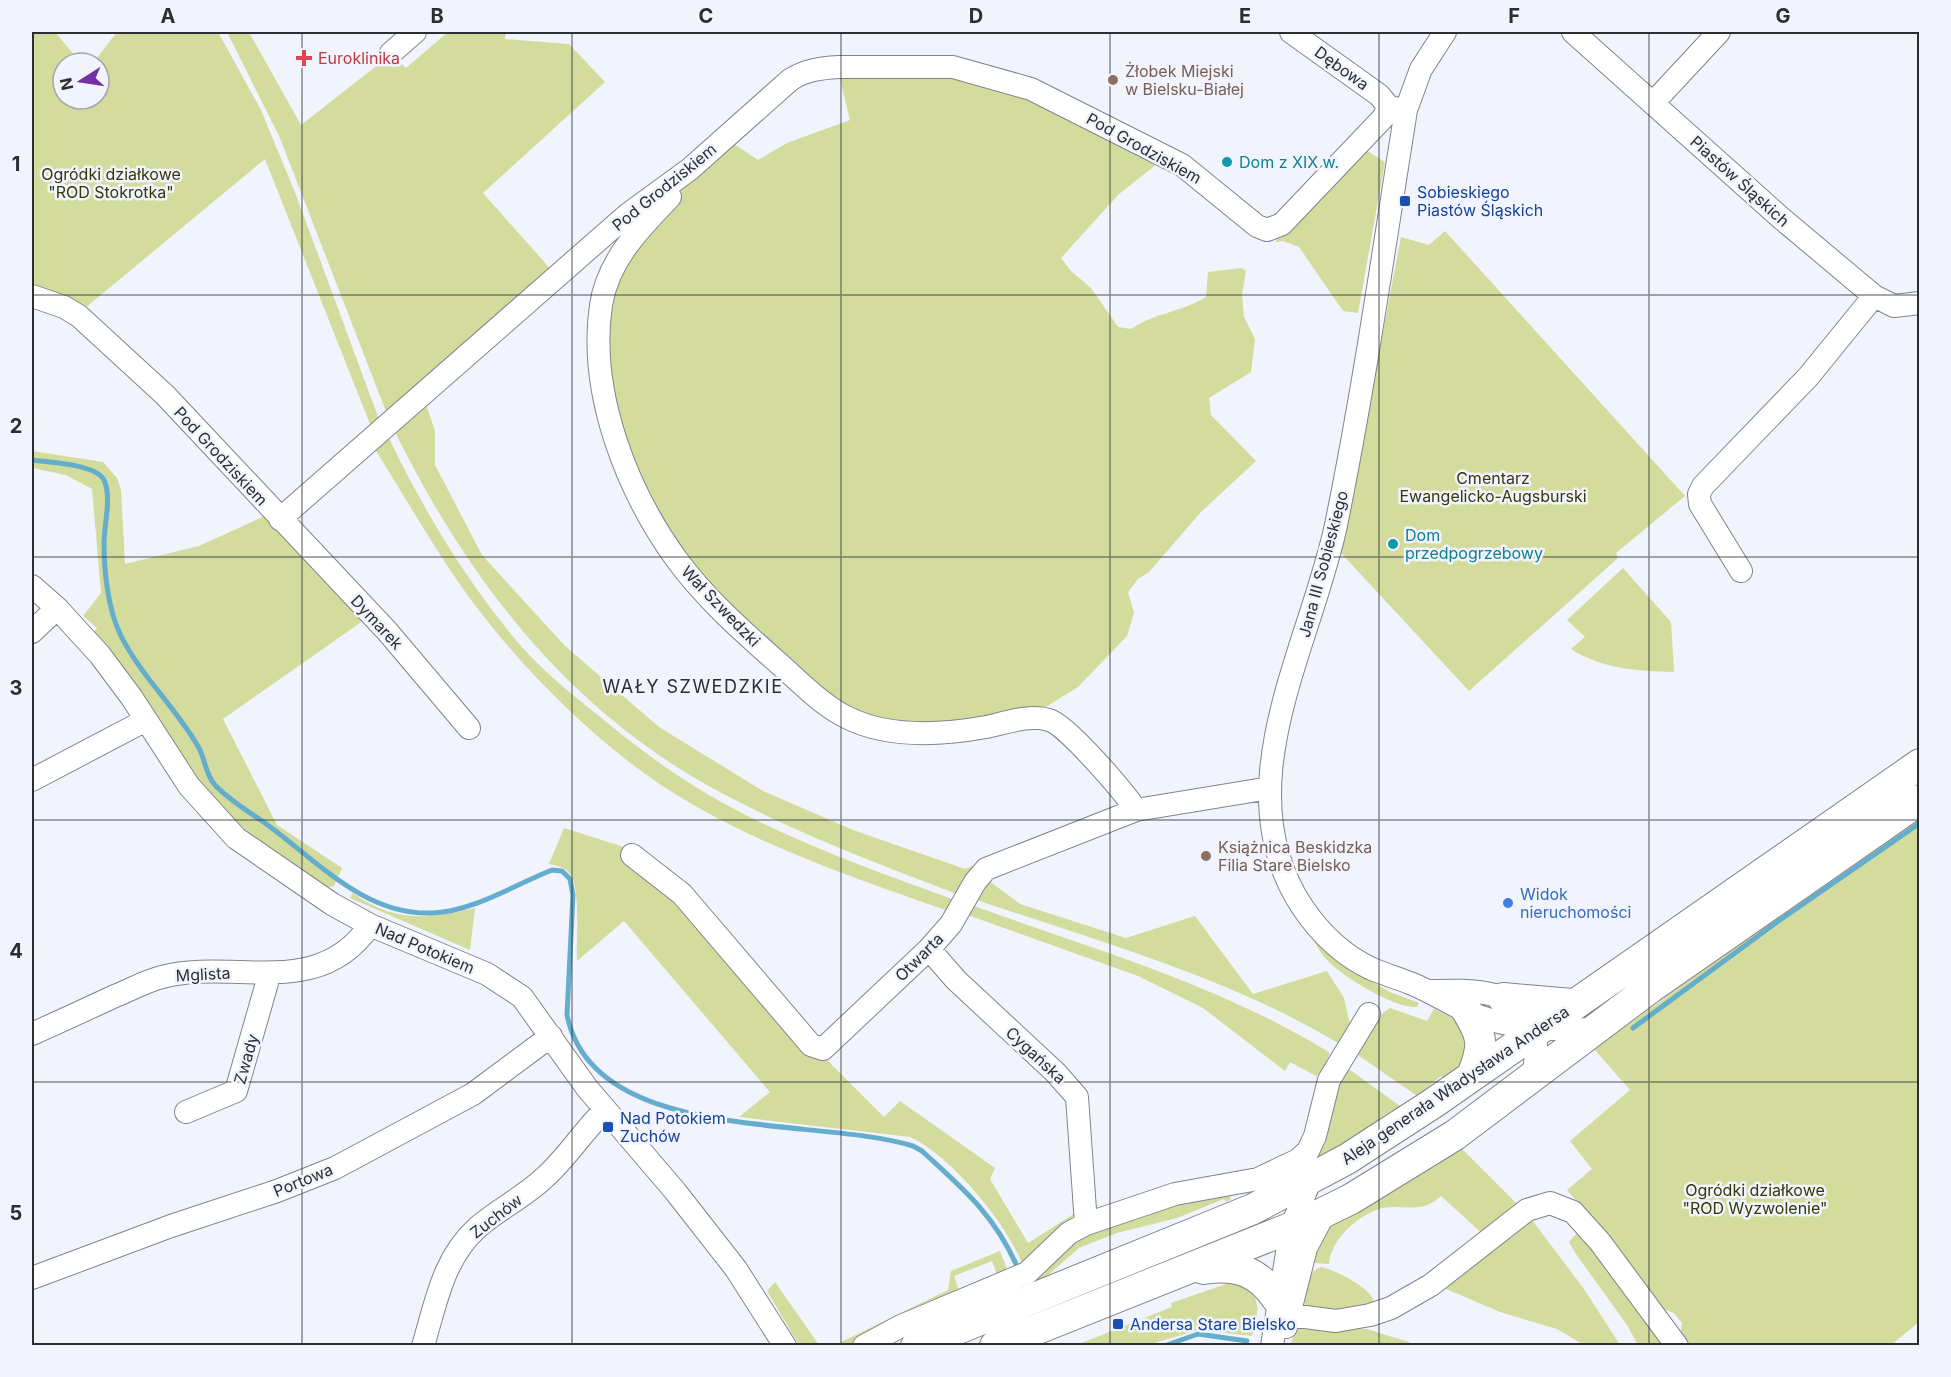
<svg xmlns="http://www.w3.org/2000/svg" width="1951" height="1377" font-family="Inter,sans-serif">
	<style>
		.green { fill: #d3dc9c }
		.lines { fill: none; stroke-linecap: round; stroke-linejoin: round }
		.stream { stroke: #65adcc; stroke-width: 5 }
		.minor-casing { stroke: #81848d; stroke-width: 24 }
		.major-casing { stroke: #81848d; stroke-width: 32 }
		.minor { stroke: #fff; stroke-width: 22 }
		.major { stroke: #fff; stroke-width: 30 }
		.grid { fill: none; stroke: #2d2e32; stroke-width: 1.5; stroke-opacity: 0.55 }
		.health-dot { fill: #e0444e; stroke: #f1f3fd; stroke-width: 2 }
		.education-dot { fill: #8d6e63; stroke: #f1f3fd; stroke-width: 2 }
		.culture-dot { fill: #0f9aa8; stroke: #f1f3fd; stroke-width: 2 }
		.transit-dot { fill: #1a4fb4; stroke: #f1f3fd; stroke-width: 2 }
		.shop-dot { fill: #3f7fe0; stroke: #f1f3fd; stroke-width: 2 }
		.labels { text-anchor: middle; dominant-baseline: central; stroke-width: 5; stroke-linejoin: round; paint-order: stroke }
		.health-label { font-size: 16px; fill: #be3a42; stroke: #f1f3fd; text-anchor: start }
		.street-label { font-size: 16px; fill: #2d2e32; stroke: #f1f3fd }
		.education-label { font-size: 16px; fill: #785e54; stroke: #f1f3fd; text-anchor: start }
		.culture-label { font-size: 16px; fill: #0d838f; stroke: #f1f3fd; text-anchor: start }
		.park-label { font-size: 16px; fill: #353907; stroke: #f1f3fd }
		.transit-label { font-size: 16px; fill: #164399; stroke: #f1f3fd; text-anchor: start }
		.shop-label { font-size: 16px; fill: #366cbe; stroke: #f1f3fd; text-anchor: start }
		.neighbourhood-label { font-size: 18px; letter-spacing: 1.5px; fill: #2d2e32; stroke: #f1f3fd }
		.neatline { fill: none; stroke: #2d2e32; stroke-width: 2 }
		.grid-label { font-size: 20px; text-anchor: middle; font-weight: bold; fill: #2d2e32 }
	</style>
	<rect width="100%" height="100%" fill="#f1f3fd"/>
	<!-- green -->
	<path class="green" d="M 32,32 L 55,32 L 81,63 L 63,63 L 63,99 L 99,99 L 99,63 L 93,63 L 117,32 L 218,32 L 261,110 L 296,195 L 380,422 L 372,429 L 265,159 L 85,308 L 32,291 Z
		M 227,32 L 249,32 L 301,125 L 384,60 L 388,66 L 396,58 L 406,68 L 448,32 L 506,32 L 505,39 L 569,44 L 605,82 L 483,193 L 555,274 L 387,414 L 280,138 Z
		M 838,71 L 971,74 L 1162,160 L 1119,194 L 1061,258 L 1071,271 L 1091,288 L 1118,327 L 1131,329 C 1154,313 1182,312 1206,297 L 1208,272 L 1242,268 L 1246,271 L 1242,294 L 1244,317 L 1255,339 L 1251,372 L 1209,398 L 1211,415 L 1256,461 L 1201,512 L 1149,572 L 1138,579 L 1128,592 L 1134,613 L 1127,636 L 1078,687 L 1044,708 L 933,729 L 852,715 L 710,593 L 646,502 L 608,384 L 607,303 L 651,220 L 728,140 L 758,160 L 787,143 L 850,120 Z
		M 1361,147 L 1385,162 L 1358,313 L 1343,311 L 1299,247 L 1283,241 L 1276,242 L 1277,236 Z
		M 1445,231 L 1685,496 L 1616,553 L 1618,558 L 1469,691 L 1341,553 L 1401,237 L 1429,245 Z
		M 426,404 L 435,431 L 435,465 L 482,555 L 565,646 L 659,727 L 763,791 L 853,830 L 965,869 L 984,862 L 962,896 C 878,864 795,833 716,790 C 565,708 466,577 392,426 Z
		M 386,432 C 421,506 463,576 515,639 C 539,668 570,693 599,716 C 634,745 670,772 709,795 C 788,841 875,871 960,902 L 954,913 C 866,882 770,850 690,803 C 615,760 538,686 485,618 C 442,564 408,501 371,443 Z
		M 32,451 L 103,462 L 117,478 L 121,490 L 125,564 L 199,546 L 269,514 L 367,618 L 223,719 L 277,825 L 342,868 L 334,886 L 326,888 C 279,855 231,825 196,779 C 179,757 168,732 153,709 C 135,682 115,657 93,633 L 97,628 L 83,616 L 101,593 L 92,489 L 66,475 L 32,468 Z
		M 1623,568 L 1671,622 L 1674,672 C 1638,671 1602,669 1571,649 L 1585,637 L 1567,620 Z
		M 1919,815 L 1919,1322 L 1891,1345 L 1684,1345 L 1680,1335 L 1682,1323 L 1674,1313 L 1660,1308 L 1603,1232 L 1567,1190 L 1592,1169 L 1570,1141 L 1630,1090 L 1594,1049 Z
		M 564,828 L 630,849 L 680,898 L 825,1058 L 884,1117 L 900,1101 L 995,1168 L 990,1179 L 1028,1243 L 1080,1210 L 1080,1215 L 1032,1260 L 999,1279 L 992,1261 L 954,1276 L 960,1293 L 850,1345 L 835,1345 L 948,1290 L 951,1271 L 1000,1251 L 1007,1269 L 1022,1263 C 1006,1222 950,1155 910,1137 L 739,1117 L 770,1092 L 624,921 L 577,961 C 576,942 581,888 570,874 C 565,867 558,866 549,864 Z
		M 984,877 L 1020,904 L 1126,938 L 1195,916 L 1253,994 L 1327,971 L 1344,998 L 1350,1024 L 1338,1043 C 1226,976 1094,940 971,898 Z
		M 353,893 C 394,923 428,919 475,908 L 470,950 L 350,898 Z
		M 968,904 C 1090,948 1219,984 1330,1053 L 1323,1069 L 1316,1076 L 1290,1062 L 1285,1071 L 1203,1008 L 1138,976 L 962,913 Z
		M 1307,928 L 1344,965 L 1390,992 L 1419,1003 L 1417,1007 C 1395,1009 1346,978 1330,963 C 1320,954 1314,940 1307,928 Z
		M 1390,1008 L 1427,1021 L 1434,1009 L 1467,1025 L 1464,1063 L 1445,1080 L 1441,1076 L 1417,1096 L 1358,1055 L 1380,1015 Z
		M 1346,1067 L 1400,1106 L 1380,1118 L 1380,1126 L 1276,1182 Z
		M 1459,1146 L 1522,1209 L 1485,1236 L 1441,1196 C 1419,1217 1399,1201 1376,1210 C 1354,1219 1331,1240 1329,1264 L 1315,1263 L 1312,1258 L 1328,1226 L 1428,1163 L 1433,1168 Z
		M 1227,1189 L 1231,1199 L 1226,1202 L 1224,1199 L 1177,1218 L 1117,1233 L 1079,1248 L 1048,1275 L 1016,1289 L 1075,1237 Z
		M 1529,1216 L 1584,1289 L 1620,1345 L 1584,1345 L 1557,1329 L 1500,1312 L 1444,1288 Z
		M 1578,1232 L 1585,1234 L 1666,1345 L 1638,1345 L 1627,1325 L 1576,1254 L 1569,1242 Z
		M 1321,1267 C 1334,1269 1373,1289 1374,1302 L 1366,1310 L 1307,1310 C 1301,1299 1308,1281 1313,1271 Z
		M 775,1282 L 819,1345 L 799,1345 L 767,1291 Z
		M 1232,1282 C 1263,1293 1260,1307 1252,1336 L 1198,1330 L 1148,1345 L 1074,1346 L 1172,1307 L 1171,1303 Z
		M 1303,1326 L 1367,1329 L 1418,1345 L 1290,1346 L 1295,1332 Z"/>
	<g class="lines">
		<!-- stream -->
		<path class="stream" d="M 32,460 C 48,462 96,464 104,480 C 112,498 104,524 104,543 C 104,572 108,610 121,636 C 141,676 177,709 199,748 C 205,759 206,776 215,785 C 231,802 250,812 269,826 C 318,862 366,916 433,913 C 474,911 514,885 552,870 L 562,871 L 570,879 L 573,895 L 567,1015 C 593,1145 817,1116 913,1146 L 922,1151 C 962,1188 993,1213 1016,1264
			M 1633,1028 L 1777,922 L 1920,823
			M 1164,1346 L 1198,1334 L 1247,1341"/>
		<defs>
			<path id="minor" d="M 1291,32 L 1379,95 L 1389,107
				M 1445,32 L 1421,69 L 1406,110 C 1384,248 1364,388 1336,525 C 1310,648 1223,789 1303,908 C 1320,933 1344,956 1372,969 C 1384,974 1397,978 1410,983 C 1430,991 1447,1002 1466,1011 C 1509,1030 1551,1030 1596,1029
				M 1573,32 L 1781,218 L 1874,296 L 1894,306 L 1920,303
				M 391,53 L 415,32
				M 1653,103 L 1719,32
				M 670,197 C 640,228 608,260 601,305 C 588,393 627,491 677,560 C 705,598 741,630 776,661 C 798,680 821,705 848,718 C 889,738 942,735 986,727 C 1005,723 1030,714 1049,720 C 1067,725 1124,792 1136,810
				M 32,296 L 64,307 L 79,316 L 165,395 L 387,631 L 469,728
				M 280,519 L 627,215 L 690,169 L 790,80 C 805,70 821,68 839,67 L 953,67 L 1031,89 L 1182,165 L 1257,226 L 1267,230 L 1282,224 L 1383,118 L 1389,107 L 1406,110
				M 1741,571 L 1700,504 L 1699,494 L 1703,486 L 1808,377 L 1874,296
				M 32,586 L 57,608 L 100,655 L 132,698 L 189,786 L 236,838 L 332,904 L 370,925 L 487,974 L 522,997 L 587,1088 L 675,1191 L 736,1269 L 785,1346
				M 32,632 L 57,608
				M 32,780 L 146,720
				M 632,855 L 682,894 L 811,1045 L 823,1049 L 929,949 L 951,924 L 975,882 L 986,869 L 1136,810 L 1270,788
				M 929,949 L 956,980 L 1056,1073 L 1077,1097 L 1086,1224
				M 1433,991 C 1467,990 1522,988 1534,1030 C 1538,1044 1535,1062 1534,1077
				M 32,1034 C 59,1022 87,1009 115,996 C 130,990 146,981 162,977 C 233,958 319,1001 370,925
				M 186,1112 L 236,1091 L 267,983 L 267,974
				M 32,1278 L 171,1226 L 277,1191 L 335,1168 L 473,1094 L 551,1036
				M 1290,1315 L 1336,1321 L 1370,1315 L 1391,1308 L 1431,1285 L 1527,1210 L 1550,1203 L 1573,1212 L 1600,1242 L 1677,1346
				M 1286,1327 L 1306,1248 L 1325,1212
				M 423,1346 C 436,1303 443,1258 478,1227 C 499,1209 524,1197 544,1178 C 567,1158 583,1131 605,1110
				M 864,1346 L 901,1326 L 1027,1273 L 1069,1233 L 1086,1224 L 1175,1194 L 1258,1179 L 1298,1160 L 1308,1151 L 1315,1136 L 1329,1080 L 1369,1014
				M 1272,1346 L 1291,1228 L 1310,1181"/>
			<path id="major" d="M 1503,998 L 1572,1004
				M 1467,1011 C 1483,1037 1484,1045 1473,1073
				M 1203,1269 C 1237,1264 1258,1271 1277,1299
				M 916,1346 L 1253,1209 L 1347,1159 L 1432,1104 L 1920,764
				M 995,1346 L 1300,1224 L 1351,1199 L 1455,1135 L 1650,988 L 1920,800"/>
		</defs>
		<!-- minor casing -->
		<use href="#minor" class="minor-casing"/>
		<!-- major casing -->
		<use href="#major" class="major-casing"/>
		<!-- minor -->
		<use href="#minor" class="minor"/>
		<!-- major -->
		<use href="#major" class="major"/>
	</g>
	<!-- grid -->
	<path class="grid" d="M 302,32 L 302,1346M 572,32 L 572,1346M 841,32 L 841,1346M 1110,32 L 1110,1346M 1379,32 L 1379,1346M 1649,32 L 1649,1346M 32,295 L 1920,295M 32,557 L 1920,557M 32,820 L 1920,820M 32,1082 L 1920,1082"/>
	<!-- markers -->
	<path class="health-dot" d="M301 49h6v6h6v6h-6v6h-6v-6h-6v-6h6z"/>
	<g class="education-dot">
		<circle cx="1113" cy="80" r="6"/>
		<circle cx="1206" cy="856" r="6"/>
	</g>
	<g class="culture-dot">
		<circle cx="1227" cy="162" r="6"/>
		<circle cx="1393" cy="544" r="6"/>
	</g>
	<g class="transit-dot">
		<rect x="1399" y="195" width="12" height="12" rx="3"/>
		<rect x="602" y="1121" width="12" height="12" rx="3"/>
		<rect x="1112" y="1318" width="12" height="12" rx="3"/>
	</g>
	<circle class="shop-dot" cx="1508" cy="903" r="6"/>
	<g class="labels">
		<!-- health labels -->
		<g class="health-label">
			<text x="318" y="58">Euroklinika</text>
		</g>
		<!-- street labels -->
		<g class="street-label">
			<text transform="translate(1342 68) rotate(36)">Dębowa</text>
			<text transform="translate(1144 148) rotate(29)">Pod Grodziskiem</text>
			<text transform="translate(1740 181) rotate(42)">Piastów Śląskich</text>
			<text transform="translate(664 187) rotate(-39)">Pod Grodziskiem</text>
			<text transform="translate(221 456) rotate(47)">Pod Grodziskiem</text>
			<text transform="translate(1323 564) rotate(-75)">Jana III Sobieskiego</text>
			<text transform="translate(721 606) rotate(46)">Wał Szwedzki</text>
			<text transform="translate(377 622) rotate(47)">Dymarek</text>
			<text transform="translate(425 948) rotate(23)">Nad Potokiem</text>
			<text transform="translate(919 957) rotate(-45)">Otwarta</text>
			<text transform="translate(203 974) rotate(-3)">Mglista</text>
			<text transform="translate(1036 1055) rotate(43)">Cygańska</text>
			<text transform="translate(246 1059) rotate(-74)">Zwady</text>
			<text transform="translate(1455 1085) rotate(-34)">Aleja generała Władysława Andersa</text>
			<text transform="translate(303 1180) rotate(-22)">Portowa</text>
			<text transform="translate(496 1216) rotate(-38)">Zuchów</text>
		</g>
		<!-- education labels -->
		<g class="education-label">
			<text x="1125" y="71">Żłobek Miejski<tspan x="1125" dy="18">w Bielsku-Białej</tspan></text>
			<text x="1218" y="847">Książnica Beskidzka<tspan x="1218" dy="18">Filia Stare Bielsko</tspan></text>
		</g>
		<!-- culture labels -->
		<g class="culture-label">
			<text x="1239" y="162">Dom z XIX w.</text>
			<text x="1405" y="535">Dom<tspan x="1405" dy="18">przedpogrzebowy</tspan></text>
		</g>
		<!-- park labels -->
		<g class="park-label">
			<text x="111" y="174">Ogródki działkowe<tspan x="111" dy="18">"ROD Stokrotka"</tspan></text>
			<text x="1493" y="478">Cmentarz<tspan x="1493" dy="18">Ewangelicko-Augsburski</tspan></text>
			<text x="1755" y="1190">Ogródki działkowe<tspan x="1755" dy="18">"ROD Wyzwolenie"</tspan></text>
		</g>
		<!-- transit labels -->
		<g class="transit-label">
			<text x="1417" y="192">Sobieskiego<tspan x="1417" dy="18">Piastów Śląskich</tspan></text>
			<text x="620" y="1118">Nad Potokiem<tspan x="620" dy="18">Zuchów</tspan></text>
			<text x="1130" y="1324">Andersa Stare Bielsko</text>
		</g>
		<!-- shop labels -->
		<g class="shop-label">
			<text x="1520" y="894">Widok<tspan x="1520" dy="18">nieruchomości</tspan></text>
		</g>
		<!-- neighbourhood labels -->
		<g class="neighbourhood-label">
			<text x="693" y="686">WAŁY SZWEDZKIE</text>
		</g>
	</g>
	<!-- border -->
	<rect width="1951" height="1377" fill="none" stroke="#f1f3fd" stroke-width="66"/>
	<!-- north arrow -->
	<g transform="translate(81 81) rotate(258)"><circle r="28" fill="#f1f3fd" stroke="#a3a4ac" stroke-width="1.5"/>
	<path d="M0-4.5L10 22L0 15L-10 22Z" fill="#742fa3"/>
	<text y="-9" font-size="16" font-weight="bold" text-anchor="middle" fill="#2d2e32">N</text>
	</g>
	<rect x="33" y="33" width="1885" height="1311" class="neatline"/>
	<g class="grid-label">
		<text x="168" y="23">A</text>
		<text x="437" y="23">B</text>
		<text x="706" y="23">C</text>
		<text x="976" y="23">D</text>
		<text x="1245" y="23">E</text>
		<text x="1514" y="23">F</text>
		<text x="1783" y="23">G</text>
		<text x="16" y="171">1</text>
		<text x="16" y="433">2</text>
		<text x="16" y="695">3</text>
		<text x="16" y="958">4</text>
		<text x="16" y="1220">5</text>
	</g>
</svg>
